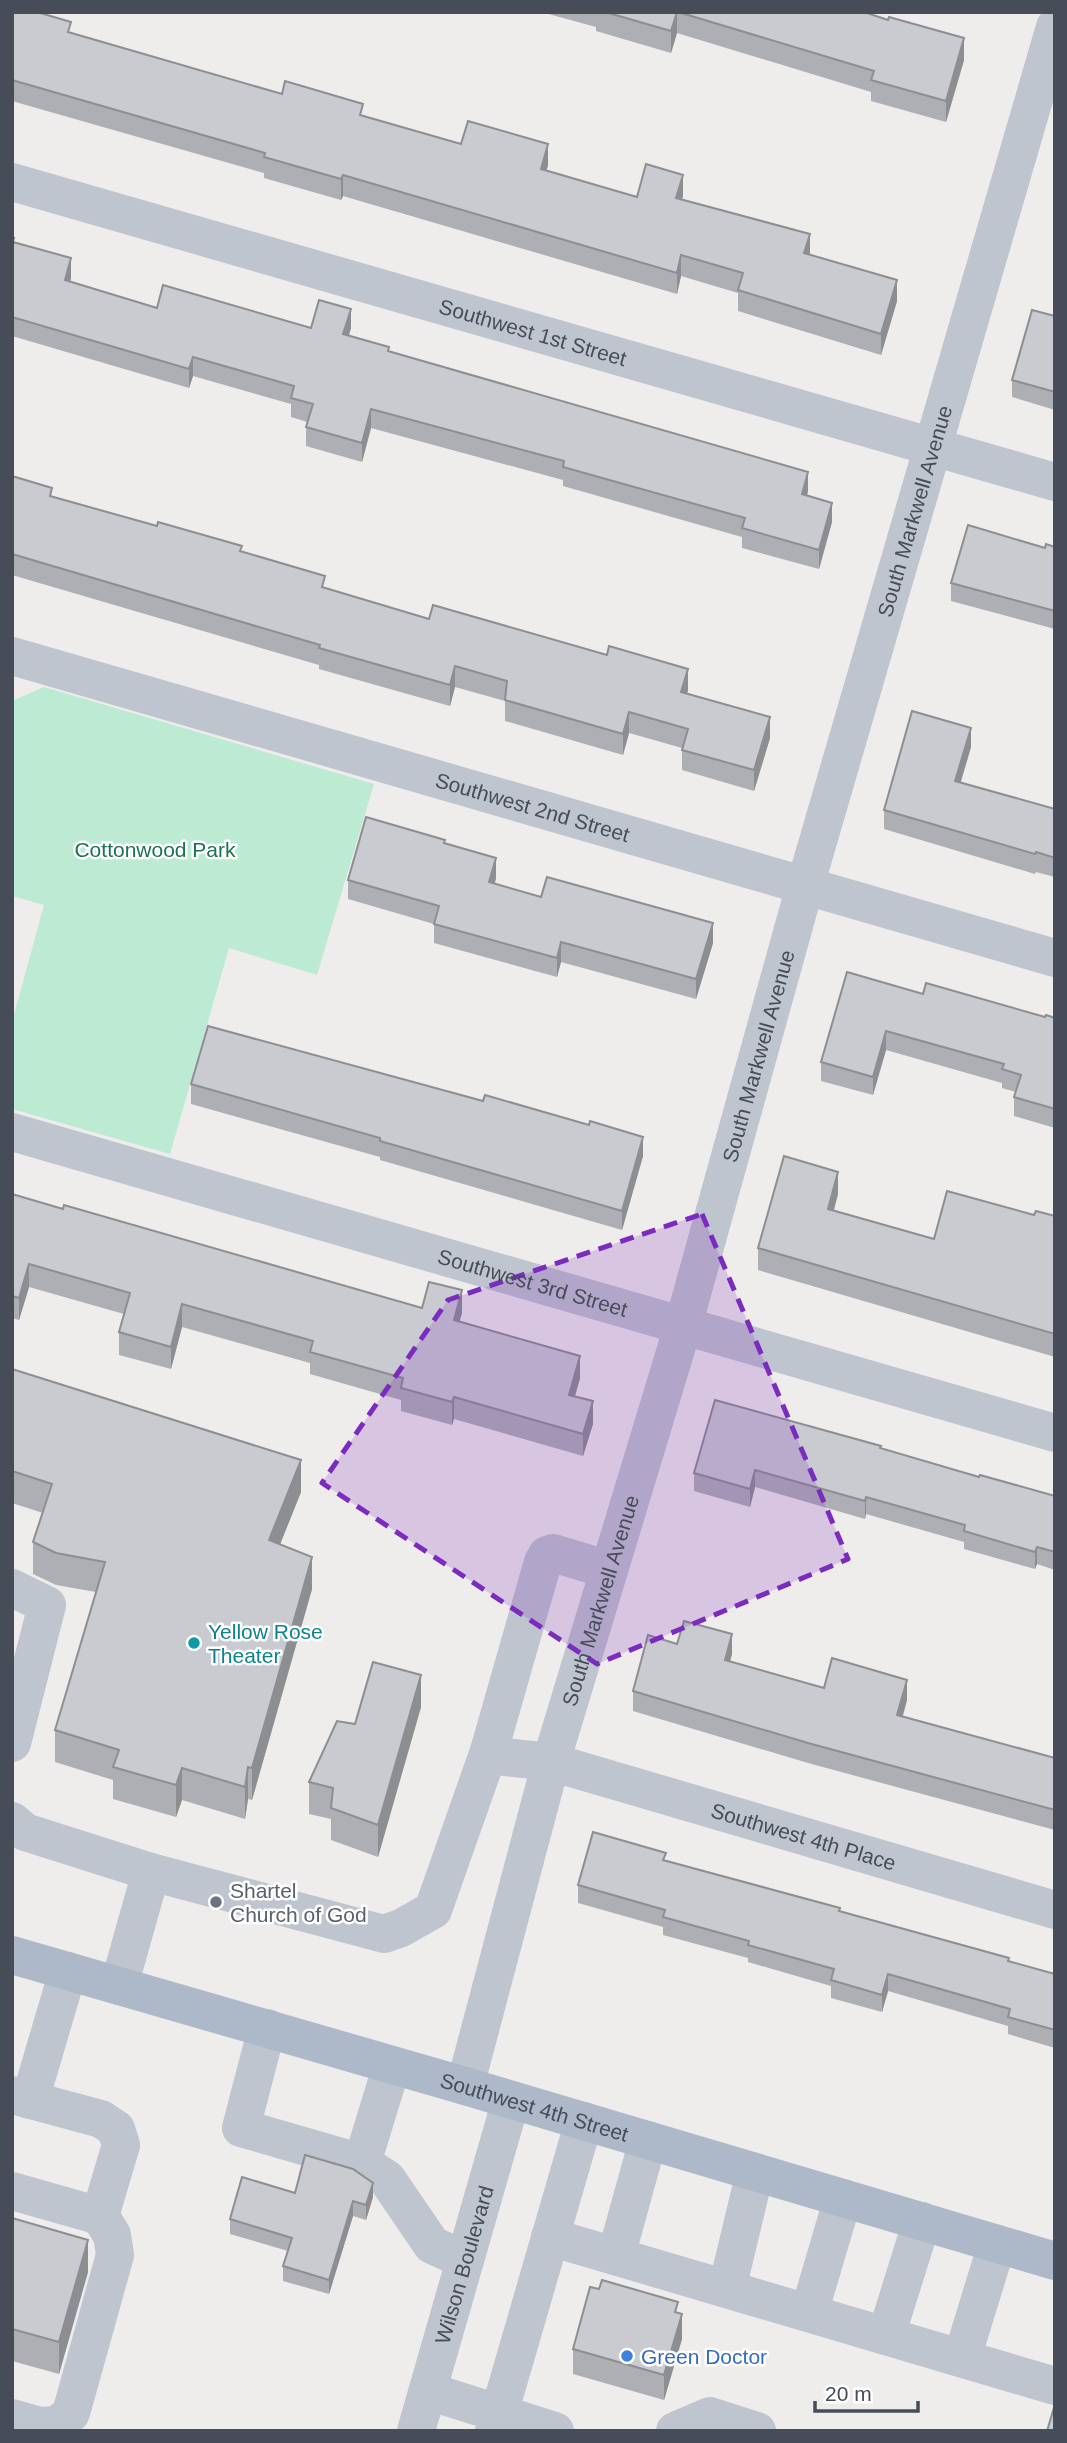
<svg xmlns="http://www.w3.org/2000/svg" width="1067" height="2443" font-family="Arial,sans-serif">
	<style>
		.green { fill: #bcead3 }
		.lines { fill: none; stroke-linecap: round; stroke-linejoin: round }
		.minor { stroke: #bec5ce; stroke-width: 38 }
		.major { stroke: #adb8c9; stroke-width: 38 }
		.wall { fill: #aeafb4 }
		.shaded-wall { fill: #8d8e92 }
		.building { fill: #cacbd1; stroke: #8d8e92; stroke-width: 2 }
		.marked { fill: #7b2cbf; fill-opacity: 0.2; stroke: #7b2cbf; stroke-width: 5; stroke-dasharray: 14 9; stroke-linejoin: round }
		.culture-dot { fill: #0f9aa8; stroke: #fff; stroke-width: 2.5 }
		.worship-dot { fill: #6b7280; stroke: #fff; stroke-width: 2.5 }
		.shop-dot { fill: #3f7fe0; stroke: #fff; stroke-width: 2.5 }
		.labels { text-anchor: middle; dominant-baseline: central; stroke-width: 5; stroke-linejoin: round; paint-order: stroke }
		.street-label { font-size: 21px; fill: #464d58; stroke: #fff }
		.park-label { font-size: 21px; fill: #1d7351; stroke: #fff }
		.culture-label { font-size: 21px; fill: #0d838f; stroke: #fff; text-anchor: start }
		.worship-label { font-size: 21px; fill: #5b616d; stroke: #fff; text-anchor: start }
		.shop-label { font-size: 21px; fill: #366cbe; stroke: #fff; text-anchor: start }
	</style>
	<rect width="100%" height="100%" fill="#efecec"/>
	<!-- green -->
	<path class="green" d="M 44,687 L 374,784 L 317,975 L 229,948 L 170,1154 L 12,1109 L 12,1022 L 44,905 L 12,896 L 12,701 Z"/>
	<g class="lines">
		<!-- minor -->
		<g class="minor">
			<path id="s1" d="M 12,182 L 1055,482"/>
			<path id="s2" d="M 12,656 L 1055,958"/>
			<path id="s3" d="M 12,1132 L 1055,1433"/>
			<path d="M 12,1588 L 47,1605 L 12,1743"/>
			<path d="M 489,1751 L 543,1562 L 547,1555 L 553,1553 L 609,1570"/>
			<path d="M 12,1821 L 25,1832 L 151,1872 L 119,1986"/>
			<path id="s4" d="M 151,1872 L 384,1934 L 401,1928 L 433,1910 L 489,1751 L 505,1757 L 551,1762 L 1055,1910"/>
			<path d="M 267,2028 L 241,2128 L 362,2163 L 392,2065"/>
			<path id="s5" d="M 465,2086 L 551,1762 L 683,1326 L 805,886 L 1055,27"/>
			<path d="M 12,2095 L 101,2119 L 116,2129 L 121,2145 L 100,2216 L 12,2191"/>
			<path d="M 30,2100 L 68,1971"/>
			<path d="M 362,2163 L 387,2179 L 432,2245 L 465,2260"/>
			<path d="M 550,2237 L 1055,2386"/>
			<path d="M 616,2256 L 648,2140"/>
			<path d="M 727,2289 L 755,2172"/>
			<path d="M 809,2313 L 843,2198"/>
			<path d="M 886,2336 L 922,2221"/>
			<path d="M 962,2358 L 997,2244"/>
			<path d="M 428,2391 L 555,2431"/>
			<path d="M 12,2418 L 40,2426 L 58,2425 L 71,2413 L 115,2255 L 112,2235 L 100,2216"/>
			<path id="s6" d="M 416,2431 L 511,2100"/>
			<path d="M 494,2431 L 584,2121"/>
			<path d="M 675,2431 L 710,2416 L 757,2431"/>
		</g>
		<!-- major -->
		<path class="major" id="s7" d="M 12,1955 L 465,2086 L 1055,2261"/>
	</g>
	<!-- wall -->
	<path class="wall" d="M 12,12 L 71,33 L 282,94 L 461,144 L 548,165 L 546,171 L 637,197 L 683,196 L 682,199 L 810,255 L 897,301 L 881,355 L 738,311 L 738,293 L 681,276 L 677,294 L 343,196 L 341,200 L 264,178 L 264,173 L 12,101 Z
		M 541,12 L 864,12 L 964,60 L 946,122 L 871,101 L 871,92 L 677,33 L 671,53 L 596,31 L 596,27 Z
		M 12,238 L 14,242 L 71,278 L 70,282 L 157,308 L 311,328 L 351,328 L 349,335 L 389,351 L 808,491 L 807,496 L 832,522 L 819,569 L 742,548 L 742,537 L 563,486 L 563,480 L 371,428 L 362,462 L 306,446 L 306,427 L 307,422 L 291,417 L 291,404 L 193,376 L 189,388 L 12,336 Z
		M 1055,316 L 1055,410 L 1012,397 L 1012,380 Z
		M 12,476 L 52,496 L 242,552 L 325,588 L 429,619 L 688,690 L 687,694 L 770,738 L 754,791 L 682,770 L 682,748 L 629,733 L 623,755 L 505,721 L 505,701 L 455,687 L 450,706 L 319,669 L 319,665 L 12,575 Z
		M 1055,547 L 1055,629 L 951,601 L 951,583 L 1045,548 Z
		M 971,747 L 961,782 L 1055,809 L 1055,877 L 1036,872 L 1035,874 L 884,829 L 884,810 Z
		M 445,843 L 496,878 L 495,884 L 713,943 L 696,999 L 561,962 L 557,977 L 434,943 L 434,924 L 348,899 L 348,880 Z
		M 923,994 L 1045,1017 L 1055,1018 L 1055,1128 L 1014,1116 L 1014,1097 L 1016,1092 L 1002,1088 L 1002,1083 L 886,1050 L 873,1095 L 821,1081 L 821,1062 Z
		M 191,1084 L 643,1156 L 622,1230 L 380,1160 L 380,1157 L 191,1104 Z
		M 12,1194 L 63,1209 L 422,1308 L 462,1313 L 459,1321 L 580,1378 L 575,1396 L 593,1424 L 583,1456 L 454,1419 L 452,1425 L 401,1411 L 401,1400 L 310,1374 L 310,1363 L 182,1327 L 171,1369 L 119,1355 L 119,1332 L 124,1314 L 29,1287 L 19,1320 L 12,1318 Z
		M 838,1194 L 834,1210 L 934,1239 L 1034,1215 L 1055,1216 L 1055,1357 L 758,1270 L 758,1248 Z
		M 12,1369 L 301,1492 L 280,1544 L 312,1589 L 252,1800 L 248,1799 L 245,1819 L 182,1800 L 176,1817 L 113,1799 L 113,1780 L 55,1762 L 55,1730 L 96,1592 L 56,1585 L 33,1574 L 33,1542 L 43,1513 L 12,1503 Z
		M 881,1448 L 979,1477 L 1055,1496 L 1055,1570 L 1037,1564 L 1035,1569 L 964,1549 L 964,1542 L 866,1514 L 865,1519 L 755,1487 L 750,1507 L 694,1491 L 694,1473 Z
		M 677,1644 L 732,1654 L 730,1661 L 824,1688 L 907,1700 L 903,1716 L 1055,1758 L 1055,1830 L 808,1763 L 633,1711 L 633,1691 Z
		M 421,1707 L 378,1857 L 331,1840 L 331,1819 L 309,1814 L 309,1782 L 355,1724 Z
		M 666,1861 L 1055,1974 L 1055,2048 L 1008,2034 L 1008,2026 L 888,1991 L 882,2012 L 831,1998 L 831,1986 L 748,1962 L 748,1958 L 663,1935 L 663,1927 L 578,1903 L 578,1885 Z
		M 295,2193 L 373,2197 L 366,2220 L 353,2216 L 329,2294 L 283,2281 L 283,2266 L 288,2251 L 230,2234 L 230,2219 Z
		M 12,2218 L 88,2272 L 59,2374 L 12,2361 Z
		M 678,2313 L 682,2339 L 664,2400 L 573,2374 L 573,2349 Z"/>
	<!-- shaded-wall -->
	<path class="shaded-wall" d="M 677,12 L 677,33 L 671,53 L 671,31 Z
		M 964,38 L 964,60 L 946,122 L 946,101 Z
		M 548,144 L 548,165 L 541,190 L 541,169 Z
		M 343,175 L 343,196 L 341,200 L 341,179 Z
		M 683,175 L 683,196 L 676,219 L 676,198 Z
		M 810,234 L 810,255 L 804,253 Z
		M 681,255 L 681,276 L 677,294 L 677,273 Z
		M 71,258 L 71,278 L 65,300 L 65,280 Z
		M 897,280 L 897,301 L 881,355 L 881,334 Z
		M 351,309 L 351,328 L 343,353 L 343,334 Z
		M 193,357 L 193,376 L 189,388 L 189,369 Z
		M 371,409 L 371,428 L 362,462 L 362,443 Z
		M 808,472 L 808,491 L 802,513 L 802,494 Z
		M 832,503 L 832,522 L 819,569 L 819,550 Z
		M 455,666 L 455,687 L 450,706 L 450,685 Z
		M 688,669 L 688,690 L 681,713 L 681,692 Z
		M 629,712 L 629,733 L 623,755 L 623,734 Z
		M 770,717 L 770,738 L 754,791 L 754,770 Z
		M 971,728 L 971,747 L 955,800 L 955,781 Z
		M 496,858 L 496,878 L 489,902 L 489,882 Z
		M 713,923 L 713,943 L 696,999 L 696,979 Z
		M 561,942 L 561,962 L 557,977 L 557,958 Z
		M 14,978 L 14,995 L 12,1000 L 12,982 Z
		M 886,1031 L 886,1050 L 873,1095 L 873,1077 Z
		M 643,1137 L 643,1156 L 622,1230 L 622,1211 Z
		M 838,1172 L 838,1194 L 828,1231 L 828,1209 Z
		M 29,1264 L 29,1287 L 19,1320 L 19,1298 Z
		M 462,1290 L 462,1313 L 454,1342 L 454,1320 Z
		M 182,1304 L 182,1327 L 171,1369 L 171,1347 Z
		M 580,1356 L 580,1378 L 569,1417 L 569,1395 Z
		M 454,1397 L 454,1419 L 452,1425 L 452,1402 Z
		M 593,1401 L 593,1424 L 583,1456 L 583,1434 Z
		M 301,1460 L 301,1492 L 269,1572 L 269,1540 Z
		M 755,1470 L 755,1487 L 750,1507 L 750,1489 Z
		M 866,1497 L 866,1514 L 865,1519 L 865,1501 Z
		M 1037,1547 L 1037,1564 L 1035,1569 L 1035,1552 Z
		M 312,1557 L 312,1589 L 252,1800 L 252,1768 Z
		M 732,1634 L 732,1654 L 725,1680 L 725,1660 Z
		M 421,1675 L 421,1707 L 378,1857 L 378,1825 Z
		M 907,1680 L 907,1700 L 897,1735 L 897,1715 Z
		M 248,1767 L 248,1799 L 245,1819 L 245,1787 Z
		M 182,1768 L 182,1800 L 176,1817 L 176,1785 Z
		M 888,1974 L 888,1991 L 882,2012 L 882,1995 Z
		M 373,2183 L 373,2197 L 366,2220 L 366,2205 Z
		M 353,2201 L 353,2216 L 329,2294 L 329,2280 Z
		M 88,2240 L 88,2272 L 59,2374 L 59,2342 Z
		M 682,2314 L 682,2339 L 664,2400 L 664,2375 Z"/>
	<!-- building -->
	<path class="building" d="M 12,12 L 37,12 L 71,22 L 68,32 L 282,94 L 285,81 L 363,104 L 360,115 L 461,144 L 468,121 L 548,144 L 541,169 L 637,197 L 646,164 L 683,175 L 676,198 L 810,234 L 804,253 L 897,280 L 881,334 L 738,290 L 743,273 L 681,255 L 677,273 L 343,175 L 341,179 L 264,157 L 265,153 L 12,80 Z
		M 605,12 L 677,12 L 671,31 Z
		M 678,12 L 864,12 L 888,20 L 889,17 L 964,38 L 946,101 L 871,80 L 874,71 Z
		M 12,238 L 14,238 L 13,242 L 71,258 L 65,280 L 157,308 L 163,285 L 311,328 L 319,300 L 351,309 L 343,334 L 389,347 L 388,351 L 808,472 L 802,494 L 832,503 L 819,550 L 742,528 L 745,518 L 563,467 L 564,461 L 371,409 L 362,443 L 306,427 L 313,404 L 291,398 L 294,386 L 193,357 L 189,369 L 12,317 Z
		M 1032,310 L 1055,316 L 1055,392 L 1012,380 Z
		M 12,476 L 52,488 L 50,496 L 157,526 L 158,522 L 242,546 L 240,551 L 325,576 L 322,587 L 429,619 L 433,605 L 607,655 L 609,646 L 688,669 L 681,692 L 770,717 L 754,770 L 682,750 L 688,729 L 629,712 L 623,734 L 505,700 L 507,681 L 455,666 L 450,685 L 319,648 L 320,645 L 12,554 Z
		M 968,525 L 1045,548 L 1046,544 L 1055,547 L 1055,611 L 951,583 Z
		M 912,711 L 971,728 L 955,781 L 1055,809 L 1055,858 L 1036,852 L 1035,854 L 884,810 Z
		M 366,817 L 445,840 L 444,843 L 496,858 L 489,882 L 541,897 L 547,877 L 713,923 L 696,979 L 561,942 L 557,958 L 434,924 L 439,906 L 348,880 Z
		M 847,972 L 923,994 L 926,983 L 1045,1017 L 1046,1015 L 1055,1018 L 1055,1109 L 1014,1097 L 1021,1075 L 1002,1069 L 1004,1064 L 886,1031 L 873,1077 L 821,1062 Z
		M 208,1026 L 483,1101 L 485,1095 L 589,1125 L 590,1121 L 643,1137 L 622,1211 L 380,1141 L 380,1138 L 191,1084 Z
		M 784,1156 L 838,1172 L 828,1209 L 934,1239 L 947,1191 L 1034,1215 L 1036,1211 L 1055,1216 L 1055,1334 L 758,1248 Z
		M 12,1194 L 63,1209 L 64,1205 L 422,1308 L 429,1282 L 462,1290 L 454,1320 L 580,1356 L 569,1395 L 593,1401 L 583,1434 L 454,1397 L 452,1402 L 401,1388 L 403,1378 L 310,1352 L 313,1341 L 182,1304 L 171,1347 L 119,1332 L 130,1293 L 29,1264 L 19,1298 L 12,1296 Z
		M 12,1369 L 301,1460 L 269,1540 L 312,1557 L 252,1768 L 248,1767 L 245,1787 L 182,1768 L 176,1785 L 113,1767 L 119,1750 L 55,1730 L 105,1562 L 56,1553 L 33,1542 L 52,1484 L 12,1471 Z
		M 715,1400 L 881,1446 L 880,1448 L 979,1477 L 980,1475 L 1055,1496 L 1055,1552 L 1037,1547 L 1035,1552 L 964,1531 L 965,1525 L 866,1497 L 865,1501 L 755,1470 L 750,1489 L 694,1473 Z
		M 684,1621 L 732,1634 L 725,1660 L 824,1688 L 832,1658 L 907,1680 L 897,1715 L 1055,1758 L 1055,1810 L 808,1743 L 633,1691 L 648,1635 L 677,1644 Z
		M 373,1662 L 421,1675 L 378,1825 L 331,1808 L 333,1788 L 309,1782 L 337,1721 L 355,1724 Z
		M 593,1832 L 666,1853 L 663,1860 L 840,1908 L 839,1911 L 1009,1958 L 1008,1961 L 1055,1974 L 1055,2030 L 1008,2017 L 1010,2009 L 888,1974 L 882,1995 L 831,1980 L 834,1969 L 748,1945 L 749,1941 L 663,1917 L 665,1910 L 578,1885 Z
		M 305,2155 L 353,2169 L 373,2183 L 366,2205 L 353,2201 L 329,2280 L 283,2266 L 292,2238 L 230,2219 L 242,2177 L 295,2193 Z
		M 12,2218 L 88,2240 L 59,2342 L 12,2329 Z
		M 602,2280 L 678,2302 L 675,2312 L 682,2314 L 664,2375 L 573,2349 L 590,2287 L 599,2289 Z
		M 1055,2404 L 1055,2431 L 1047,2431 Z"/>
	<!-- marked area -->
	<path class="marked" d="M 702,1214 L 848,1559 L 597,1664 L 322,1483 L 448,1300 Z"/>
	<!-- markers -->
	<circle class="culture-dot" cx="194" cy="1643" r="7"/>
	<circle class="worship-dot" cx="216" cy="1902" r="7"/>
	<circle class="shop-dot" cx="627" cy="2356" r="7"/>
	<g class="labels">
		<!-- street labels -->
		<g class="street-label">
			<text stroke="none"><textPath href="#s1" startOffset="542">Southwest 1st Street</textPath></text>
			<text stroke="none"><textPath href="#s5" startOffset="1638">South Markwell Avenue</textPath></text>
			<text stroke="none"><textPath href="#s2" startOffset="542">Southwest 2nd Street</textPath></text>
			<text stroke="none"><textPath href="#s5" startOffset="1071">South Markwell Avenue</textPath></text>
			<text stroke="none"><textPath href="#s3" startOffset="542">Southwest 3rd Street</textPath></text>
			<text stroke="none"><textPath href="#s5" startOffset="504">South Markwell Avenue</textPath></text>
			<text stroke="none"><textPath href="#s4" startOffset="791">Southwest 4th Place</textPath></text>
			<text stroke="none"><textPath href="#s7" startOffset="544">Southwest 4th Street</textPath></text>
			<text stroke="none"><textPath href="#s6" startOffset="173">Wilson Boulevard</textPath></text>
		</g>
		<!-- park labels -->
		<g class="park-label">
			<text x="155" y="849">Cottonwood Park</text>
		</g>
		<!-- culture labels -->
		<g class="culture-label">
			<text x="208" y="1631">Yellow Rose<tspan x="208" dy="24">Theater</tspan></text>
		</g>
		<!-- worship labels -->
		<g class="worship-label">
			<text x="230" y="1890">Shartel<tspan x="230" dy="24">Church of God</tspan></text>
		</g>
		<!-- shop labels -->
		<g class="shop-label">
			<text x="641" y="2356">Green Doctor</text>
		</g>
	</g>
	<!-- border -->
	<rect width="1067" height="2443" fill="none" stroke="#464d58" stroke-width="28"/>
	<!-- scale -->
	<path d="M815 2401v10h103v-10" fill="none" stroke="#464d58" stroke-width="3.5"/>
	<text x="825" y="2401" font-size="21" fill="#464d58" stroke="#ffffff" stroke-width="5" paint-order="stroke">20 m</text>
</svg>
